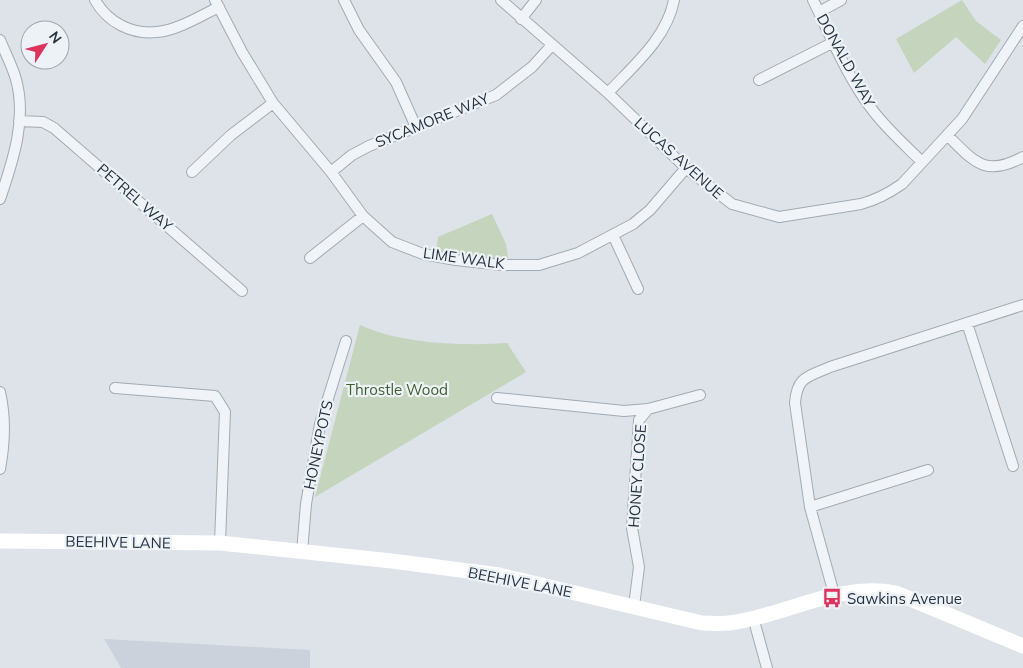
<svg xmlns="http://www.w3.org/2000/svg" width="1023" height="668" font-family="Mulish,sans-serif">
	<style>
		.built { fill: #cbd2db }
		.green { fill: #c5d4bd }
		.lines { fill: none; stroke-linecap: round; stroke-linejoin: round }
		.minor-casing { stroke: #a2aab3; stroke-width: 12 }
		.minor { stroke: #f0f3f7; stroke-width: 10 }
		.secondary { stroke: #fff; stroke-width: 15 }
		.labels { text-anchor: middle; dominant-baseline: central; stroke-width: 4.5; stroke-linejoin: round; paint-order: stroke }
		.street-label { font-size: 15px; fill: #253241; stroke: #edf2f6 }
		.park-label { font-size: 15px; fill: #3e5e31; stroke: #edf2f6 }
		.poi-label { font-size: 15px; fill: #253241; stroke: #edf2f6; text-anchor: start }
	</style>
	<rect width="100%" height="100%" fill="#dde3e9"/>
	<!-- built -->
	<path class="built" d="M 104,639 L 310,650 L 310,668 L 121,668 Z"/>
	<!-- green -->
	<path class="green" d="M 962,0 L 976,21 L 1001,40 L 985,64 L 956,37 L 914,73 L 896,39 Z
		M 492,214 L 506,244 L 509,263 L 436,253 L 438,237 Z
		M 360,325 C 402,344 461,346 507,343 L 526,372 L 315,497 Z"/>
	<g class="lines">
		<defs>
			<path id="minor" d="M 95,0 C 107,22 132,35 157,32 C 178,30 200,16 219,7
				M 215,0 L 242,52 L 273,103 L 331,172 L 363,216 L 392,242 L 423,254 L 456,260 L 502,265 L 539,265 L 578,253 L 633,224 L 650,210 L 686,168
				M 344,0 L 359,30 L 396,82 L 416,127
				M 501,0 L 608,93 L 686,168 L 732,204 L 779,217 L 861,204 C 876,200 889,193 902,184 L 962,119 L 1023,26
				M 813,0 C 831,37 848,79 874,112 C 888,130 906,146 922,162
				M 819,12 L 841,0
				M 521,19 L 536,0
				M 0,40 C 5,52 11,64 15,76 C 28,117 13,161 0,199
				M 759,80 L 834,42
				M 608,93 C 633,66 667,38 674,0
				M 19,121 L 43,122 L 54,128 L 242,291
				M 947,135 C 974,161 984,178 1023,157
				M 192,172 L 231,135 L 273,103
				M 331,172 L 352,155 L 369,146 L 496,95 L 532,67 L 552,45
				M 613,235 L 638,289
				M 310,258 L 363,216
				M 967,323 L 1013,466
				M 115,388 L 215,396 L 225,412 L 220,543
				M 0,392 C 6,418 5,442 0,469
				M 497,398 L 624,411 L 648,409
				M 810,507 L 928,470
				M 302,552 L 306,504 L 320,424 L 346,341
				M 834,594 L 810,507 L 795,403 C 797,376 808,377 830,367 L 1023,305
				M 634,606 L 639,567 L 632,528 L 639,420 L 648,409 L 700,395
				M 753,617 L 767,668"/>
		</defs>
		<!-- minor casing -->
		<use href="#minor" class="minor-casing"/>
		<!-- minor -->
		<use href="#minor" class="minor"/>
		<!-- secondary -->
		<path class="secondary" d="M 0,541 L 220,543 L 392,561 L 499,575 L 702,623 C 711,623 721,624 729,623 C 785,616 837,582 896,593 L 1023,646"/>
	</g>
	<!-- icons -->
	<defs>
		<symbol id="bus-bare" viewBox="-9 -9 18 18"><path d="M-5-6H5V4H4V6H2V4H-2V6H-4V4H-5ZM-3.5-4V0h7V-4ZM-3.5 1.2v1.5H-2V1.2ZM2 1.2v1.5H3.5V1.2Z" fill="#dc345d" stroke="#edf2f6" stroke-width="2.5" paint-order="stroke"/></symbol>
	</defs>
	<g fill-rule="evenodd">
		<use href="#bus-bare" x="818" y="584" width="28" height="28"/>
	</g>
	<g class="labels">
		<!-- street labels -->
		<g class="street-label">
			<text transform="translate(846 60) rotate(61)">DONALD WAY</text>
			<text transform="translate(432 120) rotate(-22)">SYCAMORE WAY</text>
			<text transform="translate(679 158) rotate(42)">LUCAS AVENUE</text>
			<text transform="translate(135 197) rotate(41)">PETREL WAY</text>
			<text transform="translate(464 258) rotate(8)">LIME WALK</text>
			<text transform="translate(318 445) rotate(-78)">HONEYPOTS</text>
			<text transform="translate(637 476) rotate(-86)">HONEY CLOSE</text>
			<text transform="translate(118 542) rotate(1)">BEEHIVE LANE</text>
			<text transform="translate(520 582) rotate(11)">BEEHIVE LANE</text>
		</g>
		<!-- park labels -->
		<g class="park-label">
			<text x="397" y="389">Throstle Wood</text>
		</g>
		<!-- poi labels -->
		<g class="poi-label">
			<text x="847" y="598">Sawkins Avenue</text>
		</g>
	</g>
	<!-- north arrow -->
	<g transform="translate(45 45) rotate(54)"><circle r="24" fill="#edf2f6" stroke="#9da5ae"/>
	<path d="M0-4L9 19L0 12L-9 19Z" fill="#dc345d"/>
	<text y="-8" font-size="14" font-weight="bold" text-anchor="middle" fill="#253241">N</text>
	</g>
</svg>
